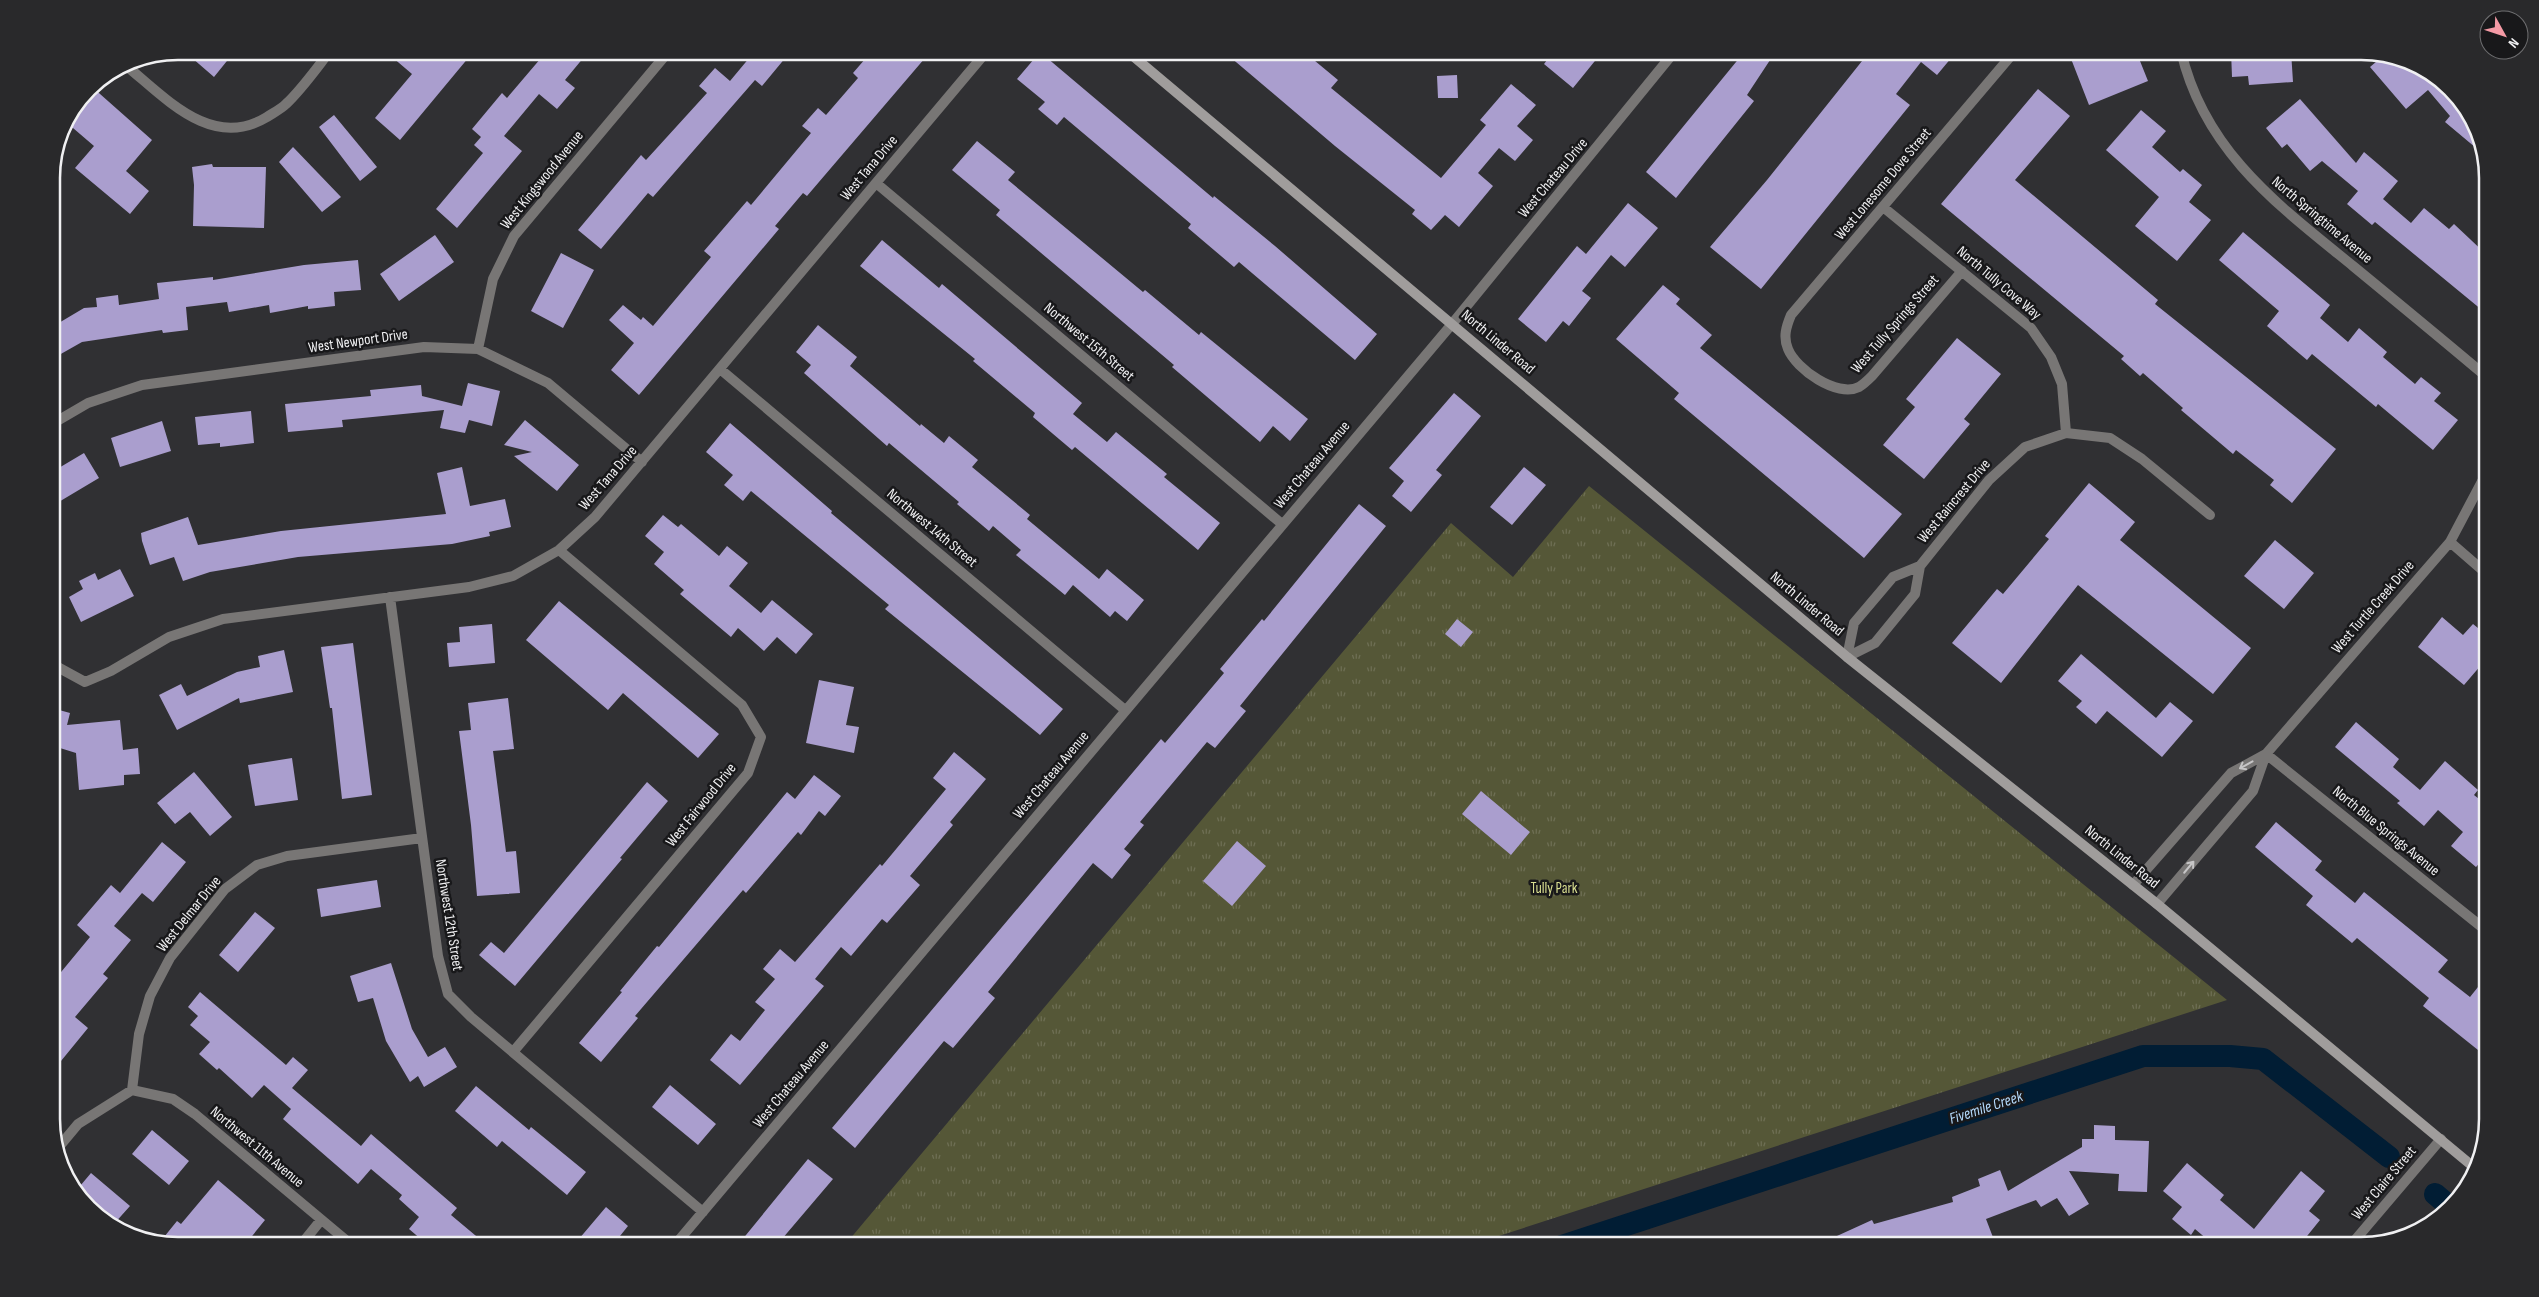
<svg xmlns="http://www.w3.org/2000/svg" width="2539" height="1297" font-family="'Sofia Sans Condensed',sans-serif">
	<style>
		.park { fill: url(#park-tufts) }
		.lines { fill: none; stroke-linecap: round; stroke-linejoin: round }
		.canal { stroke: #011d34; stroke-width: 22 }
		.building { fill: #aa9ece }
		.minor { stroke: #787675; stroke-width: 10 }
		.tertiary { stroke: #787675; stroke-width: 10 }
		.secondary { stroke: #a09d9c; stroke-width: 10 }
		.oneway { stroke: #c6c5c6 }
		.labels { text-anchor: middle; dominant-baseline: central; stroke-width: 5; stroke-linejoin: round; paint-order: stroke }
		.street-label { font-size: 15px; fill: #f0f0f2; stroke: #18181a }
		.park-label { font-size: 15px; fill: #dadf91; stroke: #18181a }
		.water-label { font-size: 16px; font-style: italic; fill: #b5dafb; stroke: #18181a }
		.rim { fill: none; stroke: #f0f0f2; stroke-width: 2.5 }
	</style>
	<defs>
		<pattern id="park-tufts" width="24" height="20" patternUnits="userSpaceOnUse" patternTransform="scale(1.25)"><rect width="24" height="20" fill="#555737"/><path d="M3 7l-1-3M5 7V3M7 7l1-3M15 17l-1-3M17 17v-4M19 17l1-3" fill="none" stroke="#6e6f54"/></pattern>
	</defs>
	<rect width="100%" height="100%" fill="#303033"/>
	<!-- park -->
	<path class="park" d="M 1589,486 L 2227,1000 L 1468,1246 L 844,1246 L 1451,523 L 1513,577 Z"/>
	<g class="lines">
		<!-- canal -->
		<path class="canal" d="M 2435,1194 L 2448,1205
			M 1562,1246 L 2143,1056 L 2230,1056 L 2263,1059 L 2389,1157"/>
	</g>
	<!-- building -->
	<path class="building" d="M 184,51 L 235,51 L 214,77 Z
		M 385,51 L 474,51 L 400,140 L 375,118 L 412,74 Z
		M 547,51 L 589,51 L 565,80 L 575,88 L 557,109 L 539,94 L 504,136 L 522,151 L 457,228 L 436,209 L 483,153 L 474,145 L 481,137 L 472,129 L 502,93 L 507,98 Z
		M 755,51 L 791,51 L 762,86 L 755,80 L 653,197 L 648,193 L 601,249 L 578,230 L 641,155 L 646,160 L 707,93 L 699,86 L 715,68 L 730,81 Z
		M 872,51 L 931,51 L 807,196 L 803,193 L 775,226 L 779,229 L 639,395 L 611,370 L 634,343 L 609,320 L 623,305 L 641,320 L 643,317 L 653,326 L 711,257 L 704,251 L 747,201 L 751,205 L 811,133 L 802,126 L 818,108 L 826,115 L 858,78 L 853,73 Z
		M 1223,51 L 1303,51 L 1338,80 L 1331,88 L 1441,178 L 1486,125 L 1480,120 L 1511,84 L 1536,105 L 1517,126 L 1533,140 L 1515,161 L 1499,148 L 1478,173 L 1493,186 L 1459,227 L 1445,215 L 1431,230 L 1412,214 L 1415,210 L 1335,146 Z
		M 1554,51 L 1603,51 L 1573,88 L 1544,64 Z
		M 1745,51 L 1776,51 L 1747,95 L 1754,101 L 1676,198 L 1646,172 Z
		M 1870,51 L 1957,51 L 1937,75 L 1921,62 L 1896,94 L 1910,105 L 1761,289 L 1710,247 L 1767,180 Z
		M 2068,51 L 2102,51 L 2105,59 L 2125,51 L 2136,51 L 2148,81 L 2089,105 Z
		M 2231,51 L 2291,51 L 2293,82 L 2249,85 L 2248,76 L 2232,77 Z
		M 1040,52 L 1213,198 L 1214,196 L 1275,246 L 1377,334 L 1355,360 L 1239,262 L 1234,267 L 1188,228 L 1191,224 L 1064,117 L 1057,125 L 1038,109 L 1045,102 L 1017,79 Z
		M 2383,56 L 2417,64 L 2467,108 L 2482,153 L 2445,122 L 2450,116 L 2428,90 L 2406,109 L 2370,67 Z
		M 1457,75 L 1458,98 L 1438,98 L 1437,76 Z
		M 91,86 L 152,140 L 126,171 L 149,191 L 130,214 L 75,168 L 94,146 L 66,122 Z
		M 2038,89 L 2070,116 L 2015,180 L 2158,300 L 2155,304 L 2336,449 L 2292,503 L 2270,485 L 2274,480 L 2236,450 L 2233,454 L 2181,410 L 2183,408 L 2143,373 L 2140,376 L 2121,359 L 2124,356 L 1941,204 Z
		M 2300,99 L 2356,163 L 2364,152 L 2398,181 L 2383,199 L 2411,223 L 2424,208 L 2449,229 L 2454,224 L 2488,256 L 2488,315 L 2375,222 L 2372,225 L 2347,204 L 2358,191 L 2322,161 L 2310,171 L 2287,144 L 2282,148 L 2266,128 Z
		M 2141,110 L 2166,131 L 2152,147 L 2180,172 L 2183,169 L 2202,185 L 2189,202 L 2211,220 L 2177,261 L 2135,226 L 2159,197 L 2106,150 Z
		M 334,115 L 377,167 L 360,181 L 319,127 Z
		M 977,141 L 1015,172 L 1008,180 L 1143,292 L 1145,290 L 1199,335 L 1201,332 L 1308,419 L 1290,441 L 1273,426 L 1260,442 L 1172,367 L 1174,365 L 996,215 L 1000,210 L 952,170 Z
		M 293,147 L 341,197 L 322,212 L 279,162 Z
		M 212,164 L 213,167 L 266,167 L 264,228 L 193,226 L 194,185 L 192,167 Z
		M 1628,203 L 1658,228 L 1625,267 L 1611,255 L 1582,291 L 1591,298 L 1569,326 L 1563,321 L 1546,342 L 1518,319 L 1577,246 L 1586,254 Z
		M 2243,232 L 2330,305 L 2320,318 L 2348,342 L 2359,328 L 2387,352 L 2383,357 L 2415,384 L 2421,377 L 2441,393 L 2434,401 L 2458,420 L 2433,450 L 2378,404 L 2376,407 L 2312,354 L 2307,360 L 2267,326 L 2279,311 L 2219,260 Z
		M 435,235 L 454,262 L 399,301 L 380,274 Z
		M 882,240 L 939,288 L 942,284 L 1082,403 L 1073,414 L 1107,442 L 1116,432 L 1167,474 L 1164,477 L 1220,523 L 1198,550 L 1075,447 L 1072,450 L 1033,417 L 1035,413 L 973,361 L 975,359 L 860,266 Z
		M 561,253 L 594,270 L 563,328 L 531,311 Z
		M 358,260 L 361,290 L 334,292 L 335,306 L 308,309 L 308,306 L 270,313 L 269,305 L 229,312 L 227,302 L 186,307 L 188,330 L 163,333 L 162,330 L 82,342 L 52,359 L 52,327 L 84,308 L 97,307 L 96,298 L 118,295 L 119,305 L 159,299 L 157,283 L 213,277 L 213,280 L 304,265 Z
		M 1663,285 L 1680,299 L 1676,304 L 1712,335 L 1700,348 L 1902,514 L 1864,558 L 1674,399 L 1679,393 L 1616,339 Z
		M 818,325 L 857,357 L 850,366 L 920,426 L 921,424 L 944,443 L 949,436 L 978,460 L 972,467 L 1030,515 L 1027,519 L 1099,579 L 1107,569 L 1144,600 L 1127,621 L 1115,611 L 1110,617 L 1073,585 L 1065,595 L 1016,555 L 1021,550 L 993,526 L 989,531 L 957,504 L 959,502 L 889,443 L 887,446 L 804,373 L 811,365 L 796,352 Z
		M 1957,338 L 2001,374 L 1964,419 L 1970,424 L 1924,479 L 1883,445 L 1915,407 L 1906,399 Z
		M 468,383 L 500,391 L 492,426 L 469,420 L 465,433 L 440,428 L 444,410 L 342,420 L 343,427 L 288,432 L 285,404 L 371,396 L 370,390 L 421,385 L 422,396 L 462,406 Z
		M 1454,393 L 1481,416 L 1436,470 L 1442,475 L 1411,512 L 1392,496 L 1404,481 L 1389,468 Z
		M 251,411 L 254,443 L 220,447 L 220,443 L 198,445 L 195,417 Z
		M 525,420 L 579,465 L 557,491 L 514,456 L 532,452 L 504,445 Z
		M 162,421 L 171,451 L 120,467 L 111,438 Z
		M 730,423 L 832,511 L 831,513 L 1063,709 L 1040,735 L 885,609 L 889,605 L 751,491 L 743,501 L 724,485 L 733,475 L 706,452 Z
		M 84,453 L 99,478 L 52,506 L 52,472 Z
		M 462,467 L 470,506 L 505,499 L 511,527 L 489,532 L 490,536 L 452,544 L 298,557 L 210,572 L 183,581 L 174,557 L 150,565 L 142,541 L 141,533 L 188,517 L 198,545 L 281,531 L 446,514 L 437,473 Z
		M 1524,467 L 1546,485 L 1512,525 L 1490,507 Z
		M 2089,483 L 2135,522 L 2120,540 L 2251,648 L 2213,694 L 2078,585 L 2001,683 L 1952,643 L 1997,589 L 2003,594 L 2049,539 L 2045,536 Z
		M 1359,504 L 1386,526 L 1240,706 L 1246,711 L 1215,748 L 1207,742 L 1140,822 L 1144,825 L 1124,849 L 1131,855 L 1112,879 L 1093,863 L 988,992 L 995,998 L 953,1048 L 944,1041 L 855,1148 L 832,1128 L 1161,739 L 1165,743 L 1224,673 L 1220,669 L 1262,619 L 1264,621 Z
		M 663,515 L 678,527 L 681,524 L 719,556 L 727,546 L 748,563 L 729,586 L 761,613 L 772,600 L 813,634 L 796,654 L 777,637 L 764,651 L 738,628 L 731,637 L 680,594 L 684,590 L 654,564 L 664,552 L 645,536 Z
		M 2275,540 L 2314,573 L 2284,609 L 2244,576 Z
		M 120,569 L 134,596 L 81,622 L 69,597 L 83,589 L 79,581 L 95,573 L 98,580 Z
		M 559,601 L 719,734 L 698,758 L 623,693 L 608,710 L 526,640 Z
		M 2442,617 L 2463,635 L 2473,624 L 2488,636 L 2488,657 L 2464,685 L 2418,647 Z
		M 1457,619 L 1473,632 L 1461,647 L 1445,634 Z
		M 492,624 L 495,663 L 449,667 L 447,643 L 460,642 L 459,627 Z
		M 353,643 L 372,795 L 342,799 L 332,708 L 330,708 L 321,647 Z
		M 284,650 L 293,692 L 240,703 L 239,698 L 177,730 L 159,695 L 181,684 L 187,696 L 237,672 L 260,667 L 258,656 Z
		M 2081,654 L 2156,718 L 2170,702 L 2193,721 L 2162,757 L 2107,711 L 2096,724 L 2076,707 L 2082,701 L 2058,681 Z
		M 819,680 L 854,687 L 846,725 L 859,727 L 854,753 L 806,743 Z
		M 508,698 L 514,749 L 493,751 L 506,852 L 516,851 L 520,893 L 477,896 L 471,825 L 459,731 L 471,730 L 468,703 Z
		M 52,708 L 70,713 L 67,725 L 120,720 L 123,750 L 138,748 L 140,774 L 124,775 L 124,785 L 79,790 L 76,753 L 60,748 L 56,761 L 52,760 Z
		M 2356,722 L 2399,759 L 2393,767 L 2420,790 L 2445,761 L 2478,790 L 2474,795 L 2488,806 L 2488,854 L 2476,867 L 2451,846 L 2463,832 L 2438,810 L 2424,826 L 2397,803 L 2400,801 L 2335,747 Z
		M 954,752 L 986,779 L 950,822 L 953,825 L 910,876 L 920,885 L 887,923 L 882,919 L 851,956 L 841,947 L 815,979 L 824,986 L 740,1085 L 710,1060 L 731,1034 L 740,1041 L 765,1010 L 755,1002 L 775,979 L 763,969 L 780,949 L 795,962 L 880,864 L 882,866 L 946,789 L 933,778 Z
		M 292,758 L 298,800 L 255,806 L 248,765 Z
		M 194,772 L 232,817 L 210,836 L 190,812 L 175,824 L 157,803 Z
		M 814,775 L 841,796 L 825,816 L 819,811 L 801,835 L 798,832 L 746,893 L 743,890 L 635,1016 L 638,1018 L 601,1062 L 579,1043 L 622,992 L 620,991 L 657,946 L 659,947 L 787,792 L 795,799 Z
		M 647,782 L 668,801 L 620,858 L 622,859 L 515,986 L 479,955 L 491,942 L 504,953 Z
		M 1481,791 L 1530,832 L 1511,855 L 1462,814 Z
		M 2276,822 L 2322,861 L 2315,870 L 2355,903 L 2364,892 L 2448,960 L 2438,972 L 2470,997 L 2478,987 L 2488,995 L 2488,1058 L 2423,1006 L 2429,998 L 2357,938 L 2352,943 L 2306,905 L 2313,896 L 2255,847 Z
		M 1237,841 L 1266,866 L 1232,906 L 1203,881 Z
		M 162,842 L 186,862 L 153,902 L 142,893 L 114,926 L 131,940 L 103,974 L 108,978 L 75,1017 L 88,1028 L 52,1072 L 52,1004 L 61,993 L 52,983 L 90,937 L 77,925 L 111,885 L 120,893 Z
		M 377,880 L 381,907 L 321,917 L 317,889 Z
		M 255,912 L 275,928 L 238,972 L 219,955 Z
		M 391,963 L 412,1029 L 428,1057 L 445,1047 L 457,1067 L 424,1087 L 418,1076 L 410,1082 L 386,1041 L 373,998 L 358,1002 L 350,976 Z
		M 200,992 L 286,1065 L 293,1057 L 308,1070 L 292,1088 L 361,1146 L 371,1134 L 457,1208 L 451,1215 L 488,1246 L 429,1246 L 409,1229 L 419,1217 L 399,1199 L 402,1195 L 371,1169 L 358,1184 L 283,1119 L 291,1109 L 264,1085 L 252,1098 L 219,1068 L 217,1070 L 199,1054 L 210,1042 L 190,1025 L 198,1016 L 188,1007 Z
		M 670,1085 L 716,1124 L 698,1145 L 652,1107 Z
		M 476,1086 L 529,1130 L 531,1127 L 586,1172 L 567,1195 L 502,1141 L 497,1147 L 455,1111 Z
		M 2094,1125 L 2115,1126 L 2115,1140 L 2149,1141 L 2147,1192 L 2118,1191 L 2119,1174 L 2069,1171 L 2089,1204 L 2069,1216 L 2057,1198 L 2041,1207 L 2036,1200 L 1986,1219 L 1994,1240 L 1978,1246 L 1815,1246 L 1872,1220 L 1874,1224 L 1953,1202 L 1952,1197 L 1980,1186 L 1978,1179 L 2000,1170 L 2008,1191 L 2082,1147 L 2082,1139 L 2094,1139 Z
		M 152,1130 L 189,1161 L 169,1185 L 132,1154 Z
		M 808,1159 L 833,1179 L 776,1246 L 737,1246 Z
		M 2187,1163 L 2224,1195 L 2220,1200 L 2254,1229 L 2301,1171 L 2325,1191 L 2309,1211 L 2320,1220 L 2299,1246 L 2215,1246 L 2195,1229 L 2191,1235 L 2172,1219 L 2182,1207 L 2163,1191 Z
		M 91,1173 L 130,1206 L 113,1225 L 75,1192 Z
		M 218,1180 L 265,1220 L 244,1246 L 178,1246 L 160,1242 L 177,1221 L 181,1224 Z
		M 606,1207 L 628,1226 L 612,1246 L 573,1246 Z"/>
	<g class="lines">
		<!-- minor -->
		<path class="minor" d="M 2181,51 C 2204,151 2278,205 2353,266 C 2398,303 2443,340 2488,378
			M 124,64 C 165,97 211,151 267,117 C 273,113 281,109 286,104 C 302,89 316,69 330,51
			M 876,183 L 1282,524
			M 1883,207 L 2031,328 L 2051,357 L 2062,384 L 2066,433
			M 1962,271 L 1872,376 C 1868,380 1864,384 1859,387 C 1837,398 1796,369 1788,349 C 1783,337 1786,327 1791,315 L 2015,51
			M 478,349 L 493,279 L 514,236 L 669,51
			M 720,369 L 1125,710
			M 52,424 L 88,403 L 142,385 L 424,347 L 478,349 L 548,383 L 642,462
			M 2488,470 L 2450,542 L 2266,754 L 2488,932
			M 2450,542 L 2488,575
			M 1920,566 L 1989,480 L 2025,447 L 2066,433 L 2110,438 L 2142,459 L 2210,515
			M 1920,566 L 1915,594 L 1875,643 L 1847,657 L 1854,623 L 1893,577 Z
			M 390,597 L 438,956 L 448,994 L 471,1017 L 703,1212
			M 52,664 L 85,682 L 111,671 L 169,637 L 223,619 L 469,587 L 513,576 L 559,550 L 595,517 L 987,51
			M 2133,885 L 2231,773 L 2266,754 L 2253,791 L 2157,904
			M 513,1052 L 748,773 L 761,737 L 742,705 L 559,550
			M 132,1090 L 173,1099 L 195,1114 L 353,1246
			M 58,1148 L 78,1124 L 132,1090 L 139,1034 L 150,996 L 170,958 L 225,889 L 257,865 L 287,856 L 422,838
			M 300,1246 L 321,1220
			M 674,1246 L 1452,324
			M 2350,1246 L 2441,1139"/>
		<!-- tertiary -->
		<path class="tertiary" d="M 1452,324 L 1675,51"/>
		<!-- secondary -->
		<path class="secondary" d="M 1127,51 L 1847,657 L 2157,904 L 2476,1169"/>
	</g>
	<!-- one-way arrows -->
	<defs><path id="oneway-shaft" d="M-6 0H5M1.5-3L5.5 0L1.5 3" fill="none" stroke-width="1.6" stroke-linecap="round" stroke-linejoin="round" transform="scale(1.25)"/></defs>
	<g class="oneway">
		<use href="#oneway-shaft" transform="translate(2246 765) rotate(151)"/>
		<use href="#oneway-shaft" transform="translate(2189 867) rotate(-50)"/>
	</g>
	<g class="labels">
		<!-- street labels -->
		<g class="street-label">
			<text transform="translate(869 168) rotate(-50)">West Tana Drive</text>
			<text transform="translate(1553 178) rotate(-50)">West Chateau Drive</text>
			<text transform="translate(542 180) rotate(-51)">West Kingswood Avenue</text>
			<text transform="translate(1883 184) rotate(-50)">West Lonesome Dove Street</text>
			<text transform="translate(2322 220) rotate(40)">North Springtime Avenue</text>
			<text transform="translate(1999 283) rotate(40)">North Tully Cove Way</text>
			<text transform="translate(1895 324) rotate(-49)">West Tully Springs Street</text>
			<text transform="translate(358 341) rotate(-8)">West Newport Drive</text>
			<text transform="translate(1089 342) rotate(40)">Northwest 15th Street</text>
			<text transform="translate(1498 342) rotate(40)">North Linder Road</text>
			<text transform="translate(1312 465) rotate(-50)">West Chateau Avenue</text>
			<text transform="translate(608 478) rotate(-49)">West Tana Drive</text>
			<text transform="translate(1954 501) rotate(-50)">West Raincrest Drive</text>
			<text transform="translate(932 528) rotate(40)">Northwest 14th Street</text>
			<text transform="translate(1807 604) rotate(40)">North Linder Road</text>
			<text transform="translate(2373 607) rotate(-49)">West Turtle Creek Drive</text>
			<text transform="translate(1051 775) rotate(-50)">West Chateau Avenue</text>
			<text transform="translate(701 805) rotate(-51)">West Fairwood Drive</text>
			<text transform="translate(2386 831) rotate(39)">North Blue Springs Avenue</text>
			<text transform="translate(2122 857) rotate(39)">North Linder Road</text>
			<text transform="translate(189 914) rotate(-51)">West Delmar Drive</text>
			<text transform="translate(449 915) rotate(81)">Northwest 12th Street</text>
			<text transform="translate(791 1084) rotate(-50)">West Chateau Avenue</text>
			<text transform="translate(257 1147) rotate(40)">Northwest 11th Avenue</text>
			<text transform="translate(2384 1183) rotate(-50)">West Claire Street</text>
		</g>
		<!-- park labels -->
		<g class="park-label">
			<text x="1554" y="888">Tully Park</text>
		</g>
		<!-- water labels -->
		<g class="water-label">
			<text transform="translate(1986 1108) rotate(-18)">Fivemile Creek</text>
		</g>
	</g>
	<!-- crop -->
	<path d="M0 0H2539V1297H0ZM178 60H2361A118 118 0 0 1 2479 178V1119A118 118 0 0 1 2361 1237H178A118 118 0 0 1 60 1119V178A118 118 0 0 1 178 60Z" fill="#29292b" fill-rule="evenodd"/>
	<path class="rim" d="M178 60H2361A118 118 0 0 1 2479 178V1119A118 118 0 0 1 2361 1237H178A118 118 0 0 1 60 1119V178A118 118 0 0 1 178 60Z"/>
	<!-- north arrow -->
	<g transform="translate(2504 35) rotate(130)"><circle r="24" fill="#18181a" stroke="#6e6e70"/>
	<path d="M0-4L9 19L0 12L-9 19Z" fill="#f49aa5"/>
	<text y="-8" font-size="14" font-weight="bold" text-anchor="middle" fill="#f0f0f2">N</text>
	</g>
</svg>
